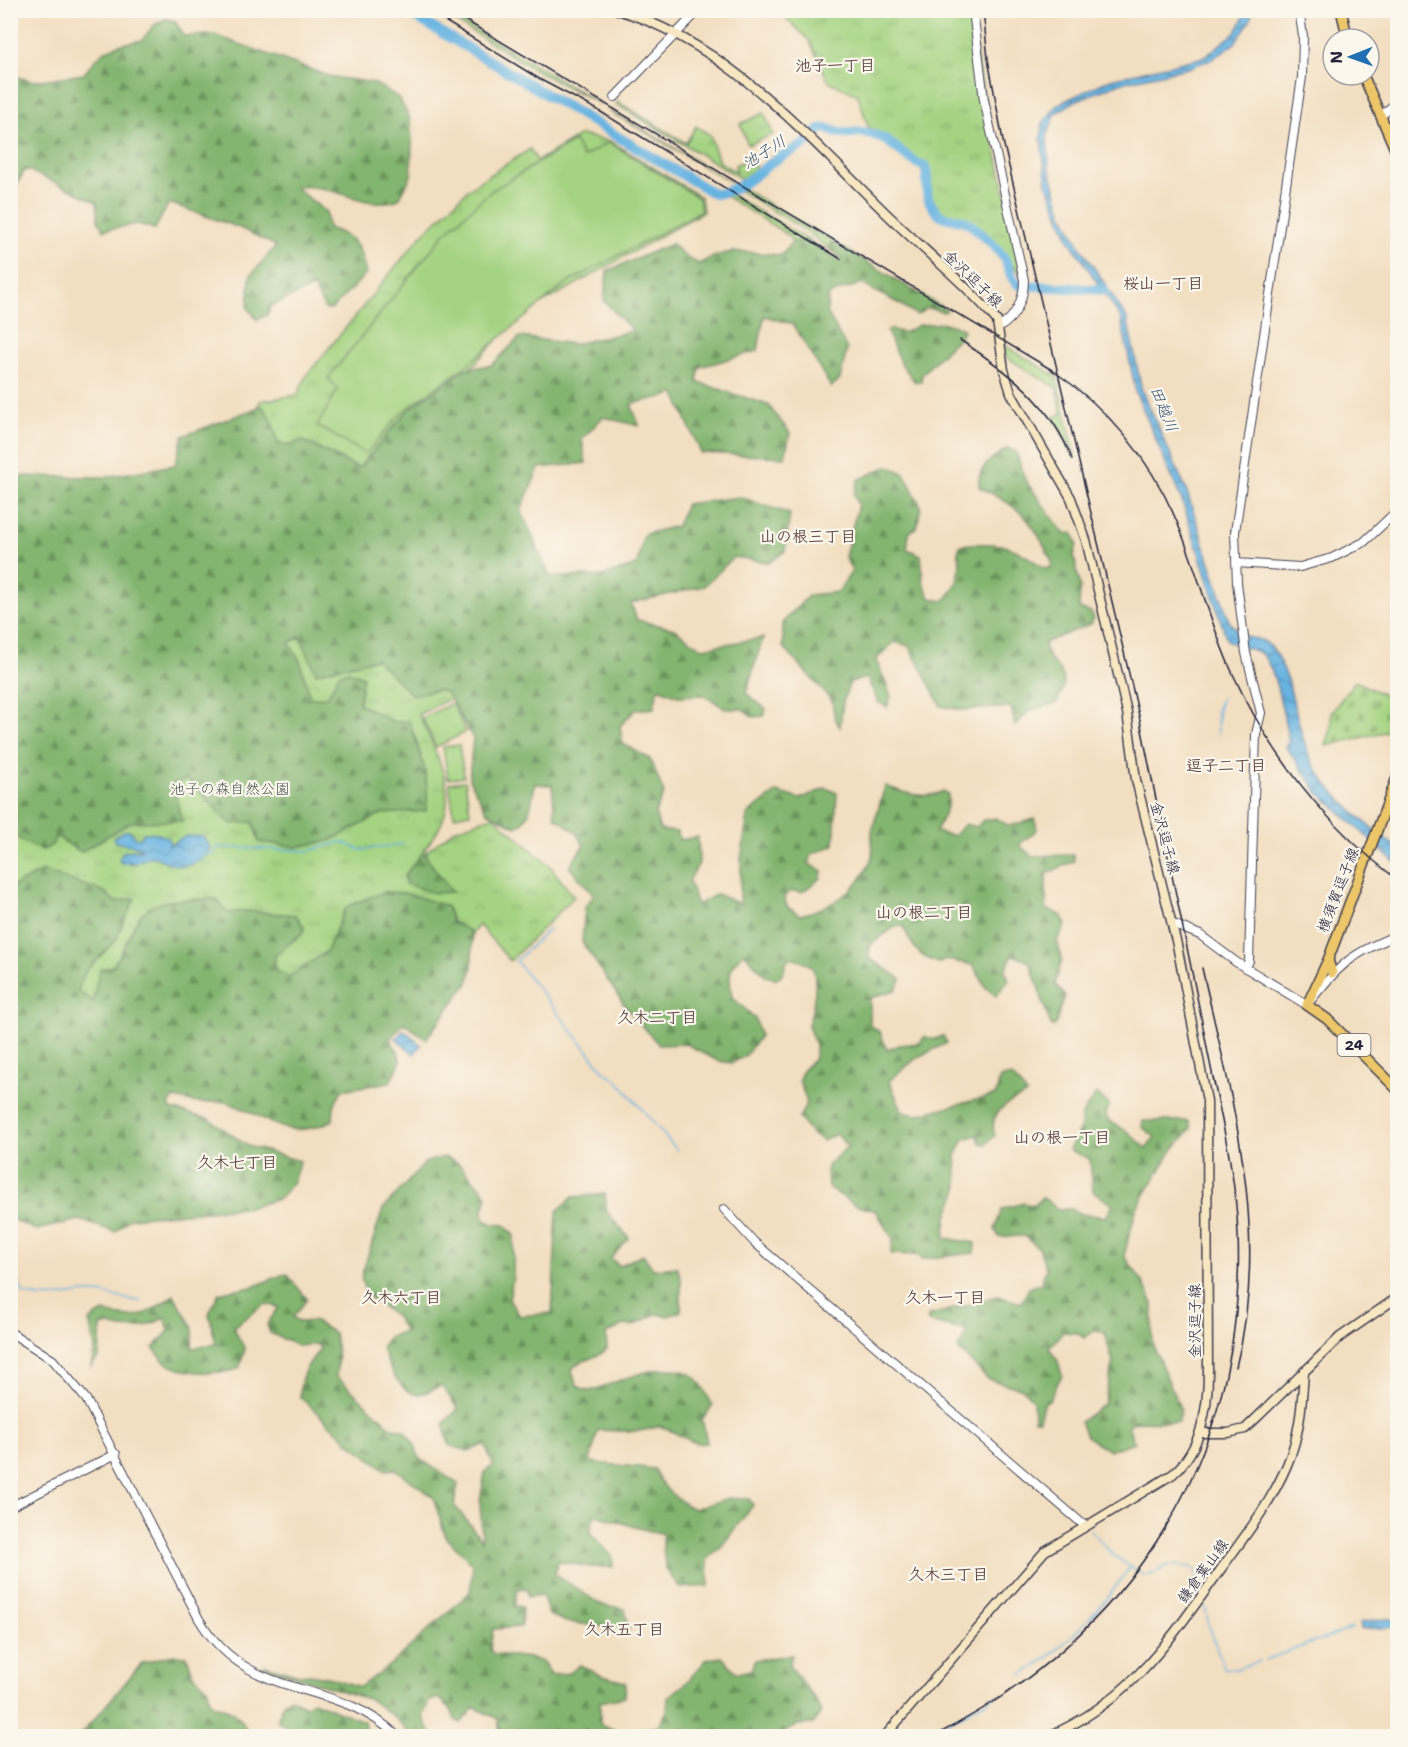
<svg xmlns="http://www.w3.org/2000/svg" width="1408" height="1747" font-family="'Shantell Sans','Klee One',sans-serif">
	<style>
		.grass { fill: url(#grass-tufts); stroke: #637a5e; stroke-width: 1.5 }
		.forest { fill: url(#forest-firs); stroke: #526c55; stroke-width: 1.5 }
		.cemetery { fill: url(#cemetery-stones); stroke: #637a5e; stroke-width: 1.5 }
		.garden { fill: #a4d381; stroke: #637a5e; stroke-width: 1.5 }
		.water { fill: url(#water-waves); stroke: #446b8e; stroke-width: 1.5 }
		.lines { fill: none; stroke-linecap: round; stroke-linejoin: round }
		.stream { stroke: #67b4e1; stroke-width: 1.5 }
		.river { stroke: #67b4e1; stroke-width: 10 }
		.tertiary-casing { stroke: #413e4f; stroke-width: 10 }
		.secondary-casing { stroke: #413e4f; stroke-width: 11 }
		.primary-casing { stroke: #413e4f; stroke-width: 12 }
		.tertiary { stroke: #fff; stroke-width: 8 }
		.secondary { stroke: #f7e8c3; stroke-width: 8 }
		.primary { stroke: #ecc669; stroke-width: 9 }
		.rail { stroke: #22223b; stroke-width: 1.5 }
		.labels { text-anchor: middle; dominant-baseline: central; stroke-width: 4.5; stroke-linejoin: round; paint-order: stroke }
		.shield { fill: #fbf7ec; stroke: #636270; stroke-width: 1.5 }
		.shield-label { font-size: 14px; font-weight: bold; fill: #22223b }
		.street-label { font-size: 15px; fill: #22223b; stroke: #fbf7ec }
		.park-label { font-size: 15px; fill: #495750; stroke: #fbf7ec }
		.neighbourhood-label { font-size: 16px; font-weight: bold; fill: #624a49; stroke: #fbf7ec }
		.water-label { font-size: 16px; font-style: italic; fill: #3a5575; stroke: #fbf7ec }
	</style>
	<defs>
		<pattern id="grass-tufts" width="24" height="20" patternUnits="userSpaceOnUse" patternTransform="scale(1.5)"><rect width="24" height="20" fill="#a4d381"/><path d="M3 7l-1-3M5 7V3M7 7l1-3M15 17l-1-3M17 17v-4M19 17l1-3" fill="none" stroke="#8db570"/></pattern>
		<pattern id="forest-firs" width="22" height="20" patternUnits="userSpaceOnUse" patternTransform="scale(1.5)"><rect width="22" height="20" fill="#83b56f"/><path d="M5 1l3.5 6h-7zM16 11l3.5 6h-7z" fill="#6b935c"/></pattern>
		<pattern id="cemetery-stones" width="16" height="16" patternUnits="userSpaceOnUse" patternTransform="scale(1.5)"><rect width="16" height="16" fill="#a4d381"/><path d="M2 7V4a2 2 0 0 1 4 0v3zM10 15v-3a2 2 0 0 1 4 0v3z" fill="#8db570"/></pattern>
		<pattern id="water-waves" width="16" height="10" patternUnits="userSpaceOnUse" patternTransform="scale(1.5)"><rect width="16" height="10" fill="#67b4e1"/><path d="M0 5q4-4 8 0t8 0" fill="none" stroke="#5492b8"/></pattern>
	</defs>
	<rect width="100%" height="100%" fill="#fbf7ec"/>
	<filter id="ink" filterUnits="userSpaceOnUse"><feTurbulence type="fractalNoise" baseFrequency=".0167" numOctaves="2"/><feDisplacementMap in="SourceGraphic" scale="12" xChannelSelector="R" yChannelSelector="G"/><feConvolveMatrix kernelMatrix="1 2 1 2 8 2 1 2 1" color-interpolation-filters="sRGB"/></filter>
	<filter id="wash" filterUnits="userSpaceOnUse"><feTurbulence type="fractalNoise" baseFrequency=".008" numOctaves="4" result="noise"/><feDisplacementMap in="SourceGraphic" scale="24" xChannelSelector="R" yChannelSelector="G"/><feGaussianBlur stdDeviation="1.35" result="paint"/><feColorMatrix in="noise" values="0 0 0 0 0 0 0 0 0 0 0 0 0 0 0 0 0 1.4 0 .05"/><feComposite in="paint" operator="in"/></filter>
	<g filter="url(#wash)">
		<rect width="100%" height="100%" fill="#f2dec0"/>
		<!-- grass -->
		<path class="grass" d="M 438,11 L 444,11 L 601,104 L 544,75 Z
			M 779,11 L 969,11 L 980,75 L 1023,276 L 970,224 L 941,217 L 926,197 L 928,177 L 925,167 L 870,133 L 858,95 L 828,81 L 809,40 Z
			M 618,102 L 686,143 L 696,126 L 710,135 L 719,162 L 736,172 L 735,165 L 752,158 L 756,169 L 742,179 L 616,104 Z
			M 610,110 L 624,118 L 733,183 L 609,111 Z
			M 764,113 L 773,134 L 748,145 L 740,124 Z
			M 580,135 L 610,141 L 701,197 L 703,212 L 518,317 L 467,372 L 459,667 L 450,699 L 419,714 C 432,745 458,788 442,822 C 438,832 430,841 424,850 L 427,855 L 427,851 L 454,830 L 493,816 L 550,866 L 574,897 L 510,961 L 479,925 L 404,1017 L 11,1098 L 10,828 L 206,535 L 260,401 L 297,395 L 307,375 L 420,237 L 472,186 L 530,149 L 537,161 Z
			M 740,187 L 832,241 L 828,248 L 805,230 L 737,189 Z
			M 728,193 L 808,240 L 792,242 L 788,235 L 727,197 L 725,195 Z
			M 1002,344 L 1056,376 L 1076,458 L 1053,417 L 1062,414 L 1057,388 L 1004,356 Z"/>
		<!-- forest -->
		<path class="forest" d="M 166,19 L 175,21 L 184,36 L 214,35 L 332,77 L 374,83 L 399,98 L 410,119 L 412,141 L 411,176 L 399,199 C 363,212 335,182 295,187 L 326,212 L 328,228 C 356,237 360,245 366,274 L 332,309 L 325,309 L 313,287 L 271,306 L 267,315 L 257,320 L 248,308 L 250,276 L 276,246 L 240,228 L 169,203 L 155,229 L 138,224 L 104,230 L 98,221 L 97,202 L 26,169 L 11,193 L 11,76 L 34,81 L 84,74 C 102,48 112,45 142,40 L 154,25 Z
			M 808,240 L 840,261 L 841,258 L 828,248 L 832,241 L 947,310 L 944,312 L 928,308 L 916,315 C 898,300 880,296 861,283 C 850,289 836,290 828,296 L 827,312 L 847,349 L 840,379 L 831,387 L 793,324 L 764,316 L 758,351 L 700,367 L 697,382 L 768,405 L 790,433 L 785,457 L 701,453 L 675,394 L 631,404 L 639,426 L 603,417 L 582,439 L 586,463 L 539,468 L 521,510 L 550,577 L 602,576 L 637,565 L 644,534 L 677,526 L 686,504 L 740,497 L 790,514 L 785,551 L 769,563 L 734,557 L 704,586 L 631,603 L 637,620 L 674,629 L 702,648 L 763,638 L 746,693 L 766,709 L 764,716 L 753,717 L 743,709 L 726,709 L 704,695 L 678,696 L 658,688 L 654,708 L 635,710 L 620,726 L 623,744 L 650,759 L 664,793 L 655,813 L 660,830 L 677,832 L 680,840 L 698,837 L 699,863 L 689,881 L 697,905 L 717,894 L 740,904 L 741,860 L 748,814 L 777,792 L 800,799 L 826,788 L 837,793 L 834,845 L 812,854 L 809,864 L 822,871 L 821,878 L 802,892 L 791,891 L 784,896 L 787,907 L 800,915 C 832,907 858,892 871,860 C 875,850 871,842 872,832 C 875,817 881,801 885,786 C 901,792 927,801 943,791 L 948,795 L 948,805 L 936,832 L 953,836 L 965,824 L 977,827 L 982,821 L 996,818 L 1009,826 L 1035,819 L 1037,830 L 1019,845 L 1032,856 L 1073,855 L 1074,861 L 1046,874 L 1046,909 L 1061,915 L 1066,925 L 1057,941 L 1062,960 L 1055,984 L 1065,996 L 1055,1026 L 1051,1026 L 1030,962 L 1013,955 L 1005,970 L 1009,980 L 996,996 L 986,988 L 973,965 L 946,960 L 939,963 C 916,956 913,947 903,926 L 895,927 L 870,945 L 869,958 L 901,979 L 896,990 L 870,998 L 870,1026 L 880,1032 L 887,1050 L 899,1045 L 920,1043 L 924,1037 L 935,1039 L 943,1036 L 947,1043 L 918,1057 L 889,1081 L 903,1112 L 916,1115 L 996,1095 L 1000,1078 L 1012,1076 L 1027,1094 C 1008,1103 987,1111 995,1136 L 986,1144 L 980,1143 L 978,1135 L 964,1139 L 956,1156 L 958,1189 L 947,1217 L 944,1238 L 975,1243 L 974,1253 L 922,1259 L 917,1255 L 891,1254 L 893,1239 L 876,1211 L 855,1205 L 828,1187 L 827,1166 L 848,1146 L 836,1134 L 823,1141 L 813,1135 L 799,1118 L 807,1102 L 799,1080 L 802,1071 L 815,1058 L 815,1045 L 808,1025 C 812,1014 821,974 810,965 C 805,961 794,959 788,957 L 783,973 L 776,979 L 766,976 L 744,953 C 727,967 729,976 732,997 L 755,1018 L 760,1036 L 745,1056 L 732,1063 L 718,1061 L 686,1044 L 659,1045 L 625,1006 L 582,942 L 585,907 L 594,895 L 569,867 L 584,845 L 576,832 L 555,817 L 552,785 L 535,784 C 532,799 531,821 516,827 L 487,812 L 469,779 L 473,738 L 447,693 L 438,690 L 412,695 L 376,659 L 316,673 L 300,636 L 289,643 L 300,661 L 310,698 L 327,697 L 339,674 L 349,671 L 363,677 L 359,704 L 394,722 L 409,721 C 420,752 431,778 426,811 L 381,814 L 330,841 L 296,847 L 259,842 L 253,822 L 231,824 L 187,779 L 173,784 L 182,821 L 131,822 L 81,852 L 56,836 L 52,845 L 43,850 L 27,844 L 11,833 L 11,476 L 106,477 L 175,465 L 183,436 L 262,406 L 272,420 L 278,444 L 290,446 L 301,440 L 359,468 L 407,411 L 465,369 L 492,365 L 520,337 L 574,344 L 633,331 L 604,301 L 607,271 L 672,244 L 687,258 L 699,264 C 734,244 746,254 782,255 L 792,242 Z
			M 945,323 L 963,329 L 961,335 L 922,374 L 921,382 L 915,382 L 900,362 L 887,331 L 890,329 L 904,333 L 919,325 Z
			M 1008,448 L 1016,452 L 1025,480 L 1060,528 L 1065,534 L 1073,533 L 1077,544 L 1074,556 L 1080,586 L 1079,609 L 1091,612 L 1094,618 L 1091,624 L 1044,643 C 1048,672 1078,667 1056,703 L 1029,711 L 1015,726 L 1011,707 L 963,710 L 941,706 L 909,646 L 894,642 L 876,660 L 891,696 L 887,707 L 878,702 L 867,678 L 850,682 L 843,702 L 840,727 L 835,719 L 832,701 L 783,647 L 783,622 L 809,595 L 838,592 L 852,571 L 845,557 L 858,505 L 854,495 L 858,480 L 888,466 L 904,473 L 921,506 L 917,527 L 909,533 L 907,549 L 921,555 L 923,581 L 930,598 L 943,601 C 959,587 963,571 958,551 L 961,545 C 1003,541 1011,545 1046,569 L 1051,567 L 1052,562 C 1034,522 1021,506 980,488 C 974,468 994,457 1008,448 Z
			M 422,853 L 423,853 L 452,892 L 435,893 L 405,884 L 405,875 Z
			M 42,871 L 105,892 L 115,902 L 135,898 L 115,941 L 85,972 L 78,991 L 93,1001 L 100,969 L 113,966 C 124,950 130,931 140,916 C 156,895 194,900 217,899 L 227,913 L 245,911 L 296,915 L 304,927 L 303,932 L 275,956 L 275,971 L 290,976 L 327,951 L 344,911 L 350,905 L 384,892 L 405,893 L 447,906 L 452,922 L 472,932 L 472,968 L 468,983 L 426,1039 L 404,1023 L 390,1039 C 404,1061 403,1059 390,1082 L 342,1090 L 334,1105 L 333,1120 C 283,1145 269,1115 225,1102 C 218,1100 209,1103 202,1103 C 193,1103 183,1100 174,1098 L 169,1105 L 171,1109 L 209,1119 L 248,1146 L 300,1161 L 293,1182 L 280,1198 L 252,1207 L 130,1218 L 115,1232 L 79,1220 L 36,1230 L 11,1219 L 10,888 Z
			M 1096,1094 L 1109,1104 L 1106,1114 L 1107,1120 L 1127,1131 L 1146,1148 L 1155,1137 L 1142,1127 L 1143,1121 L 1189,1121 L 1191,1128 L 1169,1155 L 1136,1209 L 1124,1256 L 1143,1282 L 1153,1304 L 1152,1343 L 1180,1408 L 1179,1422 L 1136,1421 L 1128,1425 L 1134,1442 L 1109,1451 L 1086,1436 L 1080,1422 L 1104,1404 L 1113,1363 L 1105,1333 L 1096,1330 L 1084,1338 L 1078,1333 L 1063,1332 L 1049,1348 L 1058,1361 L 1062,1375 L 1050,1399 L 1043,1404 L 1039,1420 L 1034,1420 L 1033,1400 L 1023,1389 L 988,1379 L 958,1349 L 967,1331 L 928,1322 L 928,1316 L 997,1296 L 1021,1303 L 1029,1288 L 1041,1283 L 1046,1269 L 1040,1250 L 1025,1236 L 999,1237 L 995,1229 L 1002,1209 L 1024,1203 L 1034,1206 L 1042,1197 L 1058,1209 L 1071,1209 L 1081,1214 L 1106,1217 L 1113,1205 L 1093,1191 L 1090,1159 L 1069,1150 L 1081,1127 L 1081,1116 Z
			M 444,1157 L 458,1163 L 484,1191 L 487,1197 L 483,1210 L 484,1219 L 493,1224 L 505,1225 L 514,1236 L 513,1277 L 509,1300 L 520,1316 L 552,1313 L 557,1211 L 573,1197 L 605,1194 L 607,1212 L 629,1238 L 611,1258 L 619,1266 L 643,1254 L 653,1269 L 677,1267 L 681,1278 L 681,1311 L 668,1316 L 656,1314 L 632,1326 L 624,1325 L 606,1334 L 607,1349 C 597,1360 579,1358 572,1370 C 575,1382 576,1389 590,1391 C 620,1382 668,1355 696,1378 C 703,1384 708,1398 713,1406 L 702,1419 L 707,1443 C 690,1446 677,1431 659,1426 C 640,1434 618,1431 598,1430 L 590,1461 C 594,1464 643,1467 654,1469 C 661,1487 676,1500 694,1509 L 729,1498 L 749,1499 L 753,1505 L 721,1547 L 707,1559 L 709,1586 L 680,1588 L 665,1568 L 662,1533 C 639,1531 617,1519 594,1515 L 590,1533 L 612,1556 L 613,1567 L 590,1567 L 557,1561 L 555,1574 L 600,1604 L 625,1609 L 629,1630 L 566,1622 L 549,1615 L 542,1595 L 528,1597 L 527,1588 L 517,1589 L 514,1606 L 522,1607 L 521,1627 L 493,1629 L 490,1650 L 494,1654 L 531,1658 L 543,1662 L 551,1675 L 570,1673 L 580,1665 L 602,1676 L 626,1682 L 625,1697 L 600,1702 L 600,1724 L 623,1733 L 659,1726 L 667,1711 L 668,1697 L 685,1684 L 707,1659 L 722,1657 L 737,1673 L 751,1670 L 755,1660 L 792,1655 L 789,1666 L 815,1699 L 821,1712 L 813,1724 L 796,1725 L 779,1736 L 494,1736 L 500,1732 L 498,1719 L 474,1707 L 461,1723 L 455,1720 L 451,1709 L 439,1698 L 429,1701 L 423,1717 L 432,1736 L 412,1736 L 395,1718 L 371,1700 L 264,1667 L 265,1665 L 299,1675 L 310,1674 L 332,1678 L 360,1687 L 392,1663 L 470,1592 L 473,1564 L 446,1538 L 433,1497 L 395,1469 L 386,1470 L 351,1444 L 300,1397 C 299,1375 307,1365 320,1349 L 317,1344 L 298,1346 L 270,1333 L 267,1324 L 279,1307 L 265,1304 L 233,1327 L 245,1349 L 239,1369 C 220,1374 182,1375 165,1362 C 161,1358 157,1352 153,1348 L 169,1331 L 165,1317 C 152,1325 136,1330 121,1328 C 113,1327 109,1323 101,1326 L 99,1357 L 91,1366 L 95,1348 L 89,1321 L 103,1312 C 139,1323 146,1314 174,1295 L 193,1328 L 192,1348 L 216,1344 L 209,1314 L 218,1294 C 232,1288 238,1290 251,1287 C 264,1284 274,1276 287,1274 L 307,1299 L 293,1317 L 300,1322 L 314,1321 L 334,1333 L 338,1358 L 336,1376 L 392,1428 L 404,1430 L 415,1445 L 419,1458 L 458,1484 L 454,1505 L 482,1540 L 480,1502 L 485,1472 L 493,1465 L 485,1444 L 469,1451 L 450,1446 L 443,1424 L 458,1409 L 442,1386 C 435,1388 426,1393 419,1394 C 399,1396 388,1362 381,1347 L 389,1337 L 405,1331 L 395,1315 L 374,1302 L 365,1292 L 361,1277 L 383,1209 L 426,1162 Z
			M 172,1655 L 187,1656 L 193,1674 L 208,1689 L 210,1703 L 233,1712 L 241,1719 L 250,1736 L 80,1736 L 142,1663 Z
			M 290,1698 L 306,1706 L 313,1701 L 364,1721 L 366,1736 L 296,1736 L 277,1720 L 284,1702 Z"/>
		<!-- cemetery -->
		<path class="cemetery" d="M 1355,681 L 1388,697 L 1397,721 L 1397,729 L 1326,746 L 1331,727 L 1331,713 Z"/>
		<!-- garden -->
		<path class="garden" d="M 574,141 L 583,157 L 609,142 L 699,198 L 701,211 L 567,283 L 463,368 L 402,412 L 366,454 L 317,426 L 338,389 L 328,378 L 445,233 L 491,191 Z
			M 452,703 L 466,732 L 436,747 L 422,718 Z
			M 459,745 L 464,777 L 448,779 L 443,747 Z
			M 465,781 L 470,813 L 454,816 L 449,783 Z"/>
		<!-- water -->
		<path class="water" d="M 1247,11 L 1253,11 L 1250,21 L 1235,43 L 1212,59 L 1188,68 L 1120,83 L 1075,101 L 1056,113 L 1047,135 L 1049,168 L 1063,214 L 1080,246 L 1127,318 L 1142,391 L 1186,489 L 1230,624 C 1236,626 1237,632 1243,635 C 1250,639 1258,638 1265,642 C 1294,661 1294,739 1318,772 C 1338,802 1369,826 1397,848 L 1397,864 L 1318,792 L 1286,747 L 1289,742 C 1284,721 1277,667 1261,654 C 1250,646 1238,649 1227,640 L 1182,501 L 1136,393 L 1121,318 L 1069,240 L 1047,184 L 1041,140 L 1043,123 L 1058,104 L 1111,79 L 1204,57 L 1236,32 Z
			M 124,831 L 131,831 L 135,838 L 141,838 L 143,833 L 156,833 L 169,838 L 169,845 L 186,836 L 204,837 L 210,847 L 209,853 C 186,874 175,865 152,856 L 134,863 L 121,863 L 119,860 L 123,852 L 140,849 L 141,847 L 115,842 L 114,837 Z
			M 404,1030 L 421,1045 L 414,1054 L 396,1039 Z
			M 1392,1618 L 1397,1619 L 1397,1627 L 1361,1629 L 1360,1623 Z"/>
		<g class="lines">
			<!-- stream -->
			<path class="stream" d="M 1222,697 L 1218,709 L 1218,734 L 1217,709 Z
				M 209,853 L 213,854 L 218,847 L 308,851 L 342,842 L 361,850 L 404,844
				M 549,929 L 516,961 L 605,1072 L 616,1079 L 677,1150
				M 10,1271 L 16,1275 L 23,1293 C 52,1304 72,1291 97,1293 C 114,1295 125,1301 143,1301
				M 1089,1529 L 1113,1555 L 1143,1575 L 1151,1575 L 1168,1565 L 1191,1567 L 1196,1571 L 1199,1587
				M 1204,1602 L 1209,1626 L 1224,1668 L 1236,1669 L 1260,1661
				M 1265,1660 L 1353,1628
				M 1021,1675 C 1065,1650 1102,1607 1131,1566
				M 923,1736 L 997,1695"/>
			<!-- river -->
			<path class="river" d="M 403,10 L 715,194 C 737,192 755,175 771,163 C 788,150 805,149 820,129 C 828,126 835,133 843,133 C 851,134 859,131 867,133 C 889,136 904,159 925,167 C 930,181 923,194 932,206 C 944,225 957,213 971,225 C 983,235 995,245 1004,258 C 1010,267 1009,279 1019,285 L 1104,290"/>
		</g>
	</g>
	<g filter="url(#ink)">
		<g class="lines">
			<defs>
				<path id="tertiary" d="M 973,10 L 984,100 L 1024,280 C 1024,299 1016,317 1000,327
					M 615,97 L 699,10
					M 1381,116 L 1398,101
					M 1236,563 L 1300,567 L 1332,558 L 1364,542 L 1398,510
					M 1173,924 L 1200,935 L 1236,962 L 1307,1005 C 1337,967 1351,953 1398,935
					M 1245,968 L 1249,961 L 1256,734 L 1261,713 L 1246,653 L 1237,583 L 1235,532 L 1302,77 L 1303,36 L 1299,10
					M 724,1209 L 754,1242 L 1085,1526
					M 10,1332 L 53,1360 L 86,1399 L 199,1619 C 250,1705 334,1675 397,1736
					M 10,1507 L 116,1454"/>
				<path id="secondary" d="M 618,10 C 731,45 809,139 892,219 C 925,251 968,286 997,321 L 1004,370 L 1011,393 L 1071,498 L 1086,540 L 1127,712 L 1136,780 L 1177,945 L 1207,1101 L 1208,1372 C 1208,1409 1202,1448 1173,1474 L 1045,1551 L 885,1736
					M 1200,1433 L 1228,1433 L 1245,1429 L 1340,1337 L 1398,1297
					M 1049,1736 C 1131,1701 1171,1638 1221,1569 C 1245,1536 1271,1503 1287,1465 C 1300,1435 1302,1404 1304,1371"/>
				<path id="primary" d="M 1341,10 L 1348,39
					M 1363,75 L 1398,156
					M 1398,775 L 1328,960 L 1307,1005 L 1327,1019 L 1398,1090
					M 1328,960 L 1332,973"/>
			</defs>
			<!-- tertiary casing -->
			<use href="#tertiary" class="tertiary-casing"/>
			<!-- secondary casing -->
			<use href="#secondary" class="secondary-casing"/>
			<!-- primary casing -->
			<use href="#primary" class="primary-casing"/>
			<!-- tertiary -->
			<use href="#tertiary" class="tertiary"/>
			<!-- secondary -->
			<use href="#secondary" class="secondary"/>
			<!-- primary -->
			<use href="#primary" class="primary"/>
			<!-- rail -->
			<path class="rail" d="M 427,10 L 541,80 L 596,109 L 841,259
				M 448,10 L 1052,370 C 1108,408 1151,460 1177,522 C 1198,571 1210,624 1232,672 C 1269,753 1326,826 1398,880
				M 960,340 C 1009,372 1050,402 1072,459
				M 1202,968 C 1232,1100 1271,1232 1236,1367
				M 934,1736 C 1129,1638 1247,1457 1238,1235 C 1236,1173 1220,1114 1208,1053 C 1187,942 1162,832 1140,720 L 1003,141 L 988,59 L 983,10"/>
		</g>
	</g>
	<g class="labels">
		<!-- shield labels -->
		<rect class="shield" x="1337.5" y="1034" width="33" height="22" rx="4.5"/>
		<g class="shield-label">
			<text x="1354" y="1045">24</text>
		</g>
		<!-- street labels -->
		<g class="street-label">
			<text transform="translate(973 279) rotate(44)">金沢逗子線</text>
			<text transform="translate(1165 838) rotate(75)">金沢逗子線</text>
			<text transform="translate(1338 890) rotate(-69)">横須賀逗子線</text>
			<text transform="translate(1195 1321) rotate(-90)">金沢逗子線</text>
			<text transform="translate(1203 1571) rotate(-54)">鎌倉葉山線</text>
		</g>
		<!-- park labels -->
		<g class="park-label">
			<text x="230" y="789">池子の森自然公園</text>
		</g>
		<!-- neighbourhood labels -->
		<g class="neighbourhood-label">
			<text x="835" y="65">池子一丁目</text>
			<text x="1163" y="283">桜山一丁目</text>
			<text x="808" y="536">山の根三丁目</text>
			<text x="1226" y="765">逗子二丁目</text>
			<text x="924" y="912">山の根二丁目</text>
			<text x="657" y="1017">久木二丁目</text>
			<text x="1062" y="1137">山の根一丁目</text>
			<text x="237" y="1162">久木七丁目</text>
			<text x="401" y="1297">久木六丁目</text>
			<text x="945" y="1297">久木一丁目</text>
			<text x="948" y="1574">久木三丁目</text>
			<text x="624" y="1629">久木五丁目</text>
		</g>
		<!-- water labels -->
		<g class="water-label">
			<text transform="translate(764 152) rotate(-32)">池子川</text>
			<text transform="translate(1164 409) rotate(68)">田越川</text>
		</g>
	</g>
	<!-- margin -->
	<rect width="1408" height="1747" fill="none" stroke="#fbf7ec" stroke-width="36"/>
	<!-- north arrow -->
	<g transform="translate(1351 57) rotate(269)"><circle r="28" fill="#fbf7ec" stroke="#a4a2a5" stroke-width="1.5"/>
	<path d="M0-4.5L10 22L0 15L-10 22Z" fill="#1f6fb2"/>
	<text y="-9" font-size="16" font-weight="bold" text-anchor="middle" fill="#22223b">N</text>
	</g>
</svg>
